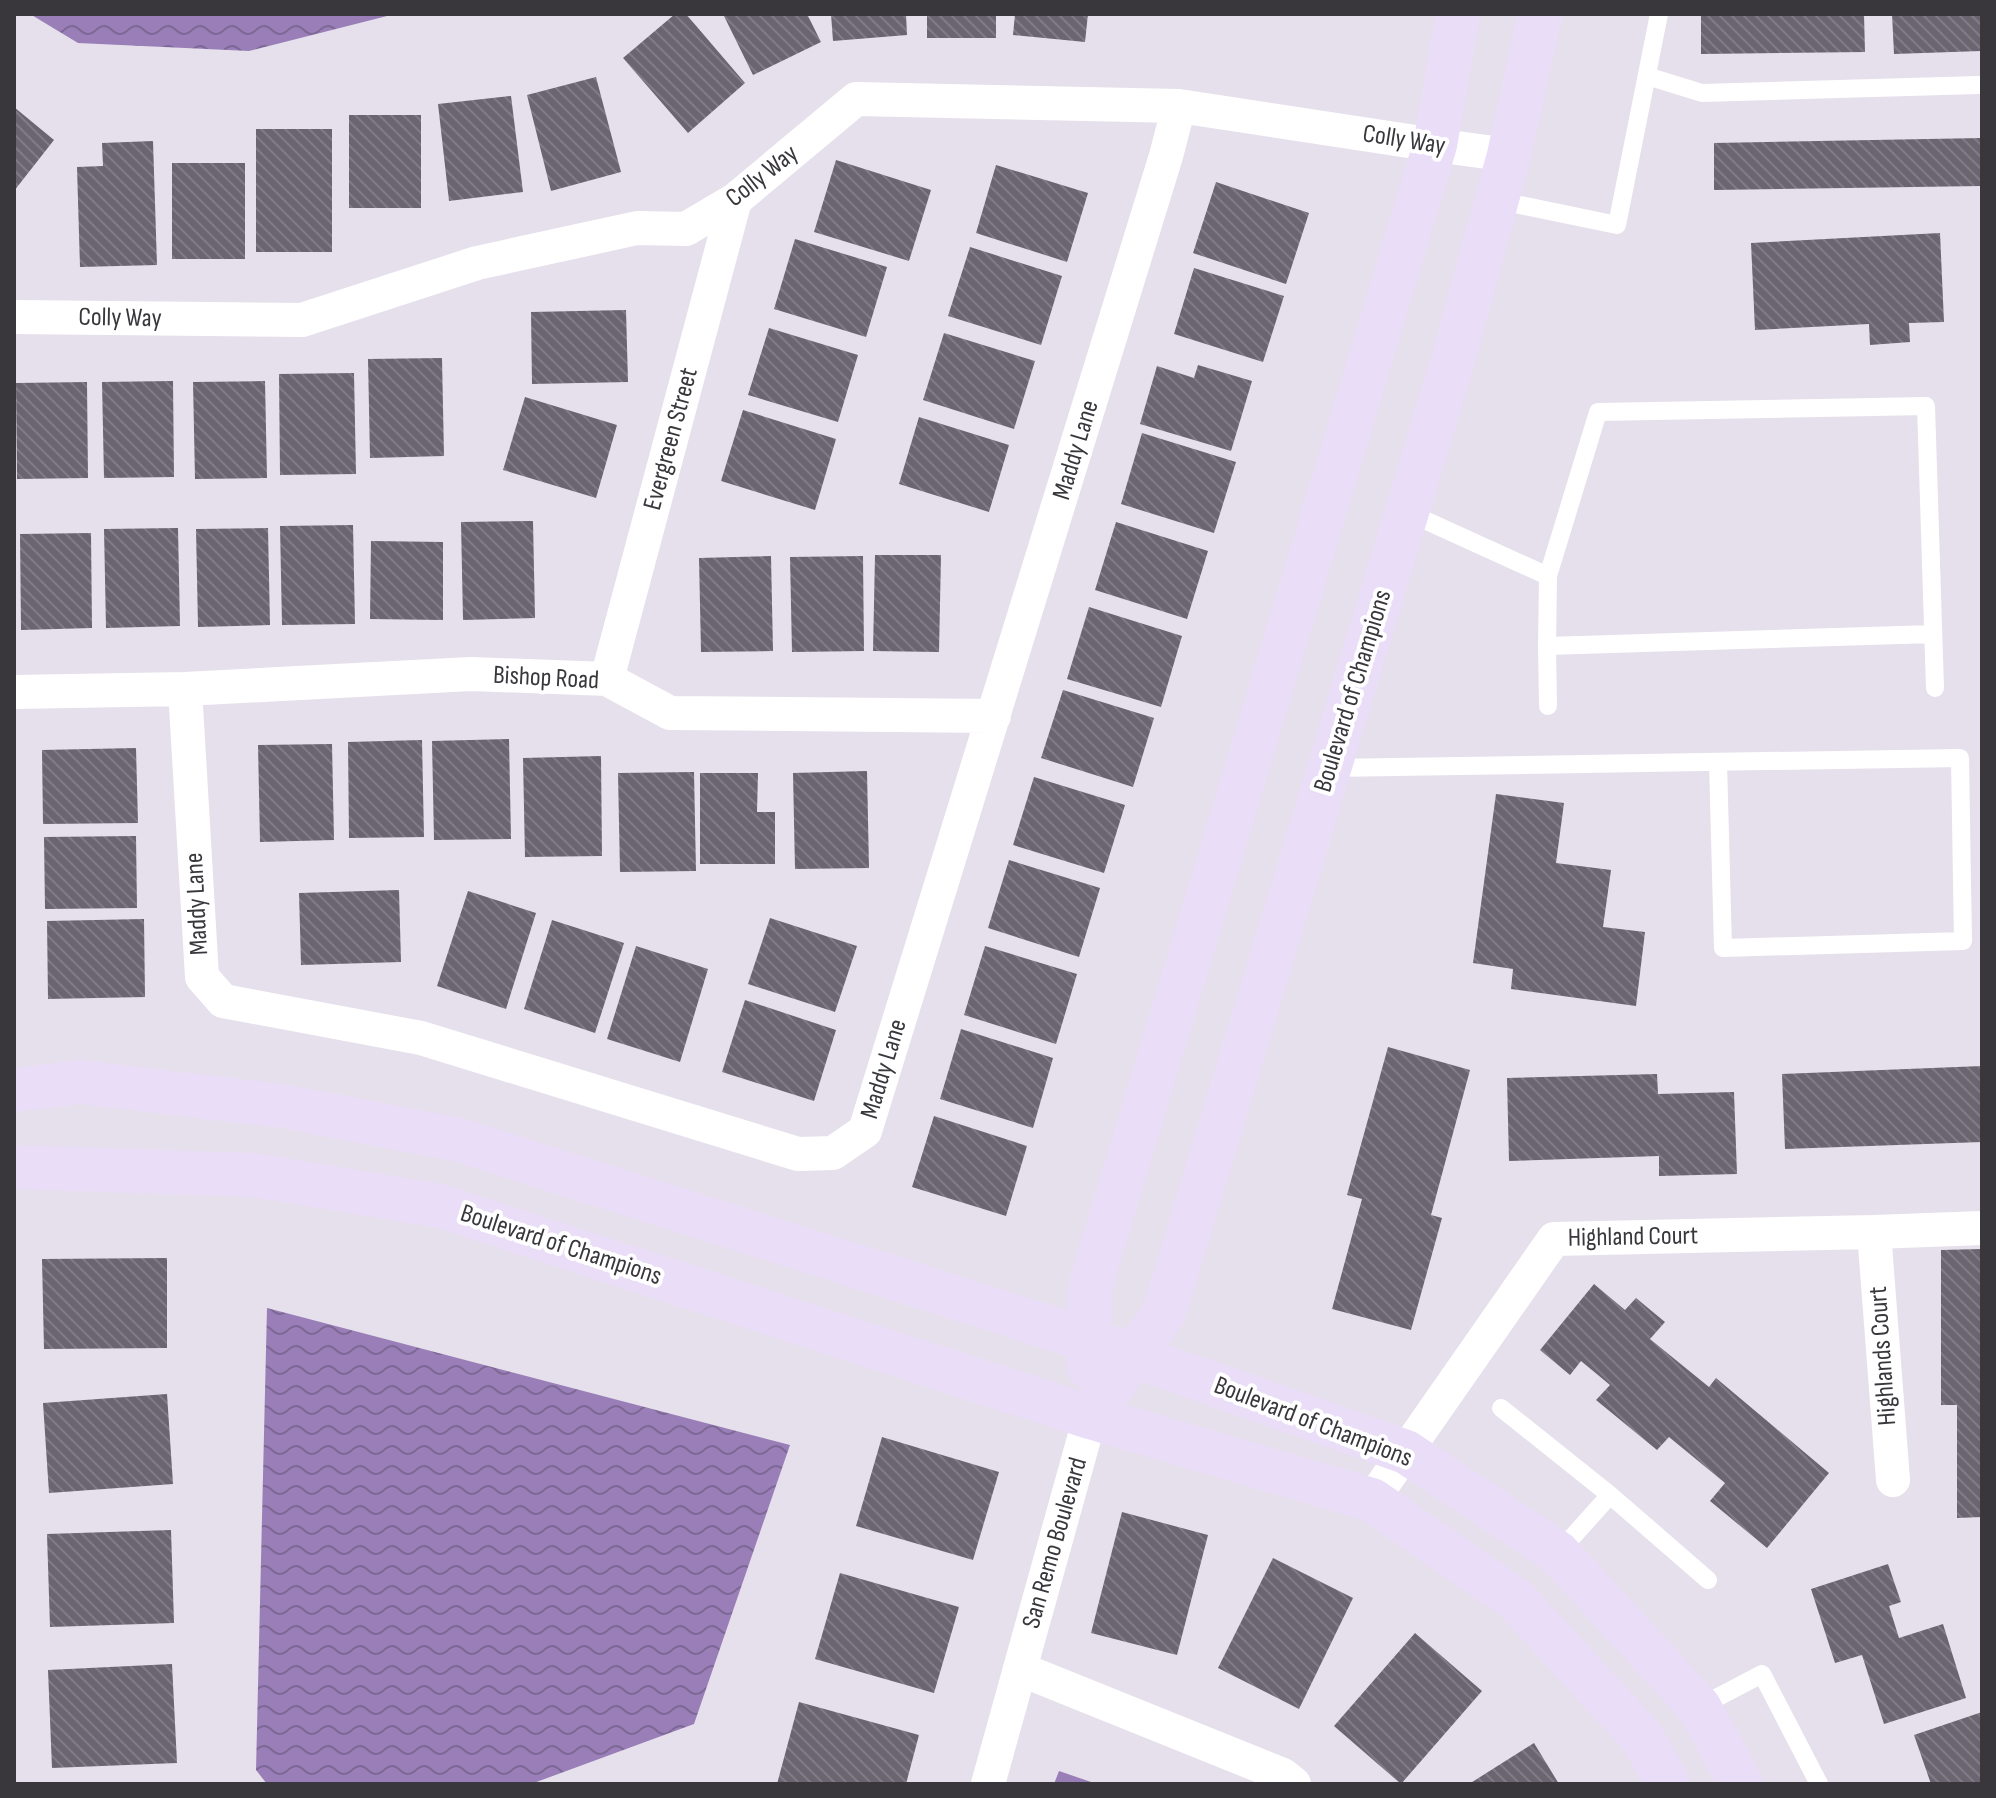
<svg xmlns="http://www.w3.org/2000/svg" width="1996" height="1798" font-family="'Sofia Sans Condensed',sans-serif">
	<style>
		.water { fill: url(#water-waves) }
		.building { fill: url(#building-back-hatch) }
		.lines { fill: none; stroke-linecap: round; stroke-linejoin: round }
		.lane { stroke: #fff; stroke-width: 18 }
		.street { stroke: #fff; stroke-width: 34 }
		.secondary { stroke: #eaddf7; stroke-width: 44 }
		.labels { text-anchor: middle; dominant-baseline: central; stroke-width: 8; stroke-linejoin: round; paint-order: stroke }
		.street-label { font-size: 26px; fill: #39373c; stroke: #fff }
	</style>
	<defs>
		<pattern id="water-waves" width="16" height="10" patternUnits="userSpaceOnUse" patternTransform="scale(2)"><rect width="16" height="10" fill="#997eb7"/><path d="M0 5q4-4 8 0t8 0" fill="none" stroke="#7e6896"/></pattern>
		<pattern id="building-back-hatch" width="6" height="6" patternUnits="userSpaceOnUse" patternTransform="scale(2)"><rect width="6" height="6" fill="#6a6570"/><path d="M-1 5l2 2M0 0l6 6M5-1l2 2" fill="none" stroke="#807c85"/></pattern>
	</defs>
	<rect width="100%" height="100%" fill="#e6e0ec"/>
	<!-- water -->
	<path class="water" d="M 30,14 L 395,14 L 249,51 L 78,43 Z
		M 267,1308 L 790,1445 L 694,1724 L 531,1784 L 267,1784 L 256,1770 Z
		M 1059,1771 L 1097,1784 L 1054,1784 Z"/>
	<!-- building -->
	<path class="building" d="M 675,14 L 686,14 L 745,83 L 688,133 L 623,58 Z
		M 723,14 L 807,14 L 821,42 L 753,75 Z
		M 831,14 L 906,14 L 907,35 L 833,41 Z
		M 927,14 L 996,14 L 996,38 L 927,38 Z
		M 1015,14 L 1088,14 L 1085,42 L 1013,35 Z
		M 1701,14 L 1864,14 L 1865,52 L 1701,54 Z
		M 1892,14 L 1980,14 L 1981,51 L 1894,54 Z
		M 596,77 L 621,172 L 551,191 L 527,95 Z
		M 511,96 L 523,192 L 449,201 L 438,104 Z
		M 14,107 L 54,140 L 14,191 Z
		M 349,115 L 421,115 L 421,208 L 349,208 Z
		M 256,129 L 332,129 L 332,252 L 256,252 Z
		M 1982,138 L 1982,186 L 1714,190 L 1714,143 Z
		M 153,141 L 157,265 L 80,267 L 77,167 L 103,166 L 102,143 Z
		M 836,160 L 931,190 L 909,261 L 814,232 Z
		M 172,163 L 245,163 L 245,259 L 172,259 Z
		M 996,165 L 1088,193 L 1067,262 L 976,233 Z
		M 1216,182 L 1309,213 L 1286,284 L 1193,253 Z
		M 1940,233 L 1944,322 L 1909,323 L 1910,342 L 1870,345 L 1869,324 L 1755,330 L 1751,243 Z
		M 795,239 L 887,267 L 866,337 L 774,309 Z
		M 970,247 L 1062,276 L 1041,345 L 948,316 Z
		M 1194,268 L 1284,296 L 1263,362 L 1174,334 Z
		M 626,310 L 628,382 L 532,384 L 531,312 Z
		M 769,328 L 858,355 L 838,422 L 748,395 Z
		M 944,333 L 1035,361 L 1014,429 L 923,400 Z
		M 442,358 L 444,456 L 370,458 L 368,359 Z
		M 1198,365 L 1252,381 L 1231,451 L 1140,424 L 1157,366 L 1194,378 Z
		M 354,373 L 356,474 L 280,475 L 279,374 Z
		M 173,381 L 174,477 L 104,478 L 102,382 Z
		M 265,381 L 267,478 L 195,479 L 193,382 Z
		M 87,382 L 88,478 L 17,479 L 16,383 Z
		M 525,397 L 617,425 L 596,498 L 503,470 Z
		M 743,410 L 836,439 L 815,510 L 721,481 Z
		M 919,417 L 1009,445 L 989,512 L 899,484 Z
		M 1142,433 L 1236,462 L 1214,533 L 1121,504 Z
		M 533,521 L 535,618 L 463,620 L 461,522 Z
		M 1116,522 L 1208,551 L 1187,619 L 1095,590 Z
		M 353,525 L 355,624 L 282,625 L 280,526 Z
		M 178,528 L 180,626 L 106,628 L 104,529 Z
		M 268,528 L 270,625 L 198,627 L 196,529 Z
		M 91,533 L 92,628 L 21,630 L 20,534 Z
		M 371,541 L 443,542 L 443,620 L 370,619 Z
		M 875,555 L 941,555 L 939,652 L 873,651 Z
		M 771,556 L 773,651 L 701,652 L 699,558 Z
		M 863,556 L 864,651 L 792,652 L 790,557 Z
		M 1089,607 L 1182,636 L 1161,707 L 1067,679 Z
		M 1063,690 L 1154,718 L 1133,787 L 1041,758 Z
		M 509,739 L 511,839 L 434,840 L 432,741 Z
		M 422,740 L 424,837 L 349,838 L 348,742 Z
		M 332,744 L 334,840 L 260,842 L 258,745 Z
		M 136,748 L 138,823 L 43,824 L 42,750 Z
		M 601,756 L 602,856 L 525,857 L 523,758 Z
		M 867,771 L 869,868 L 795,869 L 793,773 Z
		M 694,772 L 696,871 L 620,872 L 618,773 Z
		M 700,773 L 758,773 L 757,812 L 775,812 L 775,864 L 700,864 Z
		M 1034,777 L 1125,805 L 1104,873 L 1013,845 Z
		M 1496,794 L 1564,803 L 1556,863 L 1611,870 L 1603,927 L 1645,932 L 1636,1006 L 1511,989 L 1513,969 L 1473,963 Z
		M 136,836 L 137,908 L 45,909 L 44,837 Z
		M 1009,860 L 1100,888 L 1079,957 L 988,928 Z
		M 399,890 L 401,962 L 301,965 L 299,893 Z
		M 468,891 L 536,913 L 506,1009 L 437,986 Z
		M 770,918 L 857,946 L 835,1012 L 748,984 Z
		M 144,919 L 145,997 L 48,999 L 47,921 Z
		M 552,920 L 624,943 L 595,1033 L 524,1009 Z
		M 636,946 L 708,969 L 680,1062 L 607,1039 Z
		M 985,946 L 1077,974 L 1056,1044 L 964,1015 Z
		M 745,1000 L 836,1030 L 814,1101 L 722,1072 Z
		M 961,1029 L 1053,1058 L 1033,1128 L 940,1099 Z
		M 1388,1047 L 1470,1070 L 1431,1215 L 1442,1218 L 1411,1330 L 1332,1309 L 1362,1199 L 1347,1195 Z
		M 1982,1066 L 1982,1142 L 1785,1149 L 1782,1074 Z
		M 1657,1074 L 1658,1094 L 1734,1092 L 1737,1174 L 1659,1176 L 1659,1156 L 1509,1161 L 1507,1078 Z
		M 934,1116 L 1027,1146 L 1006,1216 L 912,1187 Z
		M 1982,1249 L 1982,1517 L 1957,1518 L 1957,1405 L 1941,1405 L 1941,1250 Z
		M 167,1258 L 167,1348 L 44,1349 L 42,1259 Z
		M 1594,1284 L 1625,1310 L 1636,1298 L 1665,1322 L 1650,1339 L 1709,1387 L 1716,1378 L 1829,1473 L 1767,1548 L 1710,1501 L 1725,1483 L 1669,1437 L 1657,1450 L 1596,1400 L 1610,1385 L 1581,1361 L 1570,1375 L 1540,1350 Z
		M 167,1394 L 173,1484 L 49,1493 L 43,1403 Z
		M 882,1437 L 999,1472 L 973,1560 L 856,1526 Z
		M 1122,1512 L 1208,1535 L 1177,1655 L 1091,1633 Z
		M 171,1530 L 174,1623 L 50,1627 L 47,1534 Z
		M 1273,1558 L 1353,1598 L 1299,1709 L 1218,1668 Z
		M 1888,1564 L 1901,1602 L 1889,1606 L 1899,1638 L 1943,1624 L 1966,1698 L 1884,1724 L 1862,1655 L 1835,1663 L 1811,1589 Z
		M 840,1573 L 959,1607 L 934,1693 L 815,1659 Z
		M 1415,1633 L 1482,1691 L 1401,1784 L 1334,1726 Z
		M 172,1664 L 177,1763 L 52,1768 L 48,1670 Z
		M 799,1702 L 919,1735 L 906,1784 L 777,1784 Z
		M 1982,1712 L 1982,1784 L 1931,1784 L 1914,1735 Z
		M 1534,1743 L 1559,1784 L 1469,1784 Z"/>
	<g class="lines">
		<!-- lane -->
		<path class="lane" d="M 1647,76 L 1702,93 L 1978,85
			M 1496,200 L 1617,225 L 1659,14
			M 1407,512 L 1548,576 L 1598,412 L 1926,406 L 1935,688
			M 1548,576 L 1547,646 L 1933,634
			M 1547,646 L 1548,706
			M 1329,768 L 1960,758 L 1963,941 L 1723,948 L 1718,762
			M 1501,1408 L 1610,1495 L 1558,1553
			M 1610,1495 L 1708,1580
			M 1699,1707 L 1762,1674 L 1819,1784"/>
		<!-- street -->
		<path class="street" d="M 14,317 L 302,320 L 477,263 L 637,228 L 686,229 L 735,200 L 856,99 L 1179,106 L 1435,145 L 1509,155
			M 607,679 L 735,200
			M 185,689 L 202,977 L 223,1001 L 421,1038 L 798,1154 L 833,1153 L 865,1131 L 1166,156 L 1179,106
			M 14,692 L 185,689 L 471,674 L 607,679 L 670,713 L 994,716
			M 1874,1232 L 1893,1480
			M 1372,1500 L 1554,1239 L 1874,1232 L 1982,1228
			M 1020,1669 L 1283,1775 L 1294,1784
			M 988,1784 L 1090,1417"/>
		<!-- secondary -->
		<path class="secondary" d="M 14,1090 L 80,1082 L 283,1106 L 459,1140 L 1089,1340 L 1406,1452 L 1558,1553 L 1699,1707 L 1741,1784
			M 14,1167 L 253,1175 L 440,1206 L 1090,1417 L 1372,1500 L 1516,1600 L 1642,1737 L 1668,1784
			M 1089,1367 L 1090,1287 L 1435,145 L 1458,14
			M 1090,1417 L 1164,1313 L 1453,360 L 1509,155 L 1540,14"/>
	</g>
	<g class="labels">
		<!-- street labels -->
		<g class="street-label">
			<text transform="translate(1404 140) rotate(9)">Colly Way</text>
			<text transform="translate(762 176) rotate(-38)">Colly Way</text>
			<text transform="translate(120 318) rotate(1)">Colly Way</text>
			<text transform="translate(671 439) rotate(-75)">Evergreen Street</text>
			<text transform="translate(1076 450) rotate(-73)">Maddy Lane</text>
			<text transform="translate(546 678) rotate(3)">Bishop Road</text>
			<text transform="translate(1353 691) rotate(-73)">Boulevard of Champions</text>
			<text transform="translate(197 904) rotate(-93)">Maddy Lane</text>
			<text transform="translate(884 1069) rotate(-73)">Maddy Lane</text>
			<text transform="translate(1633 1237) rotate(-1)">Highland Court</text>
			<text transform="translate(561 1245) rotate(18)">Boulevard of Champions</text>
			<text transform="translate(1883 1356) rotate(-94)">Highlands Court</text>
			<text transform="translate(1313 1422) rotate(21)">Boulevard of Champions</text>
			<text transform="translate(1055 1543) rotate(-74)">San Remo Boulevard</text>
		</g>
	</g>
	<!-- border -->
	<rect width="1996" height="1798" fill="none" stroke="#39373c" stroke-width="32"/>
</svg>
